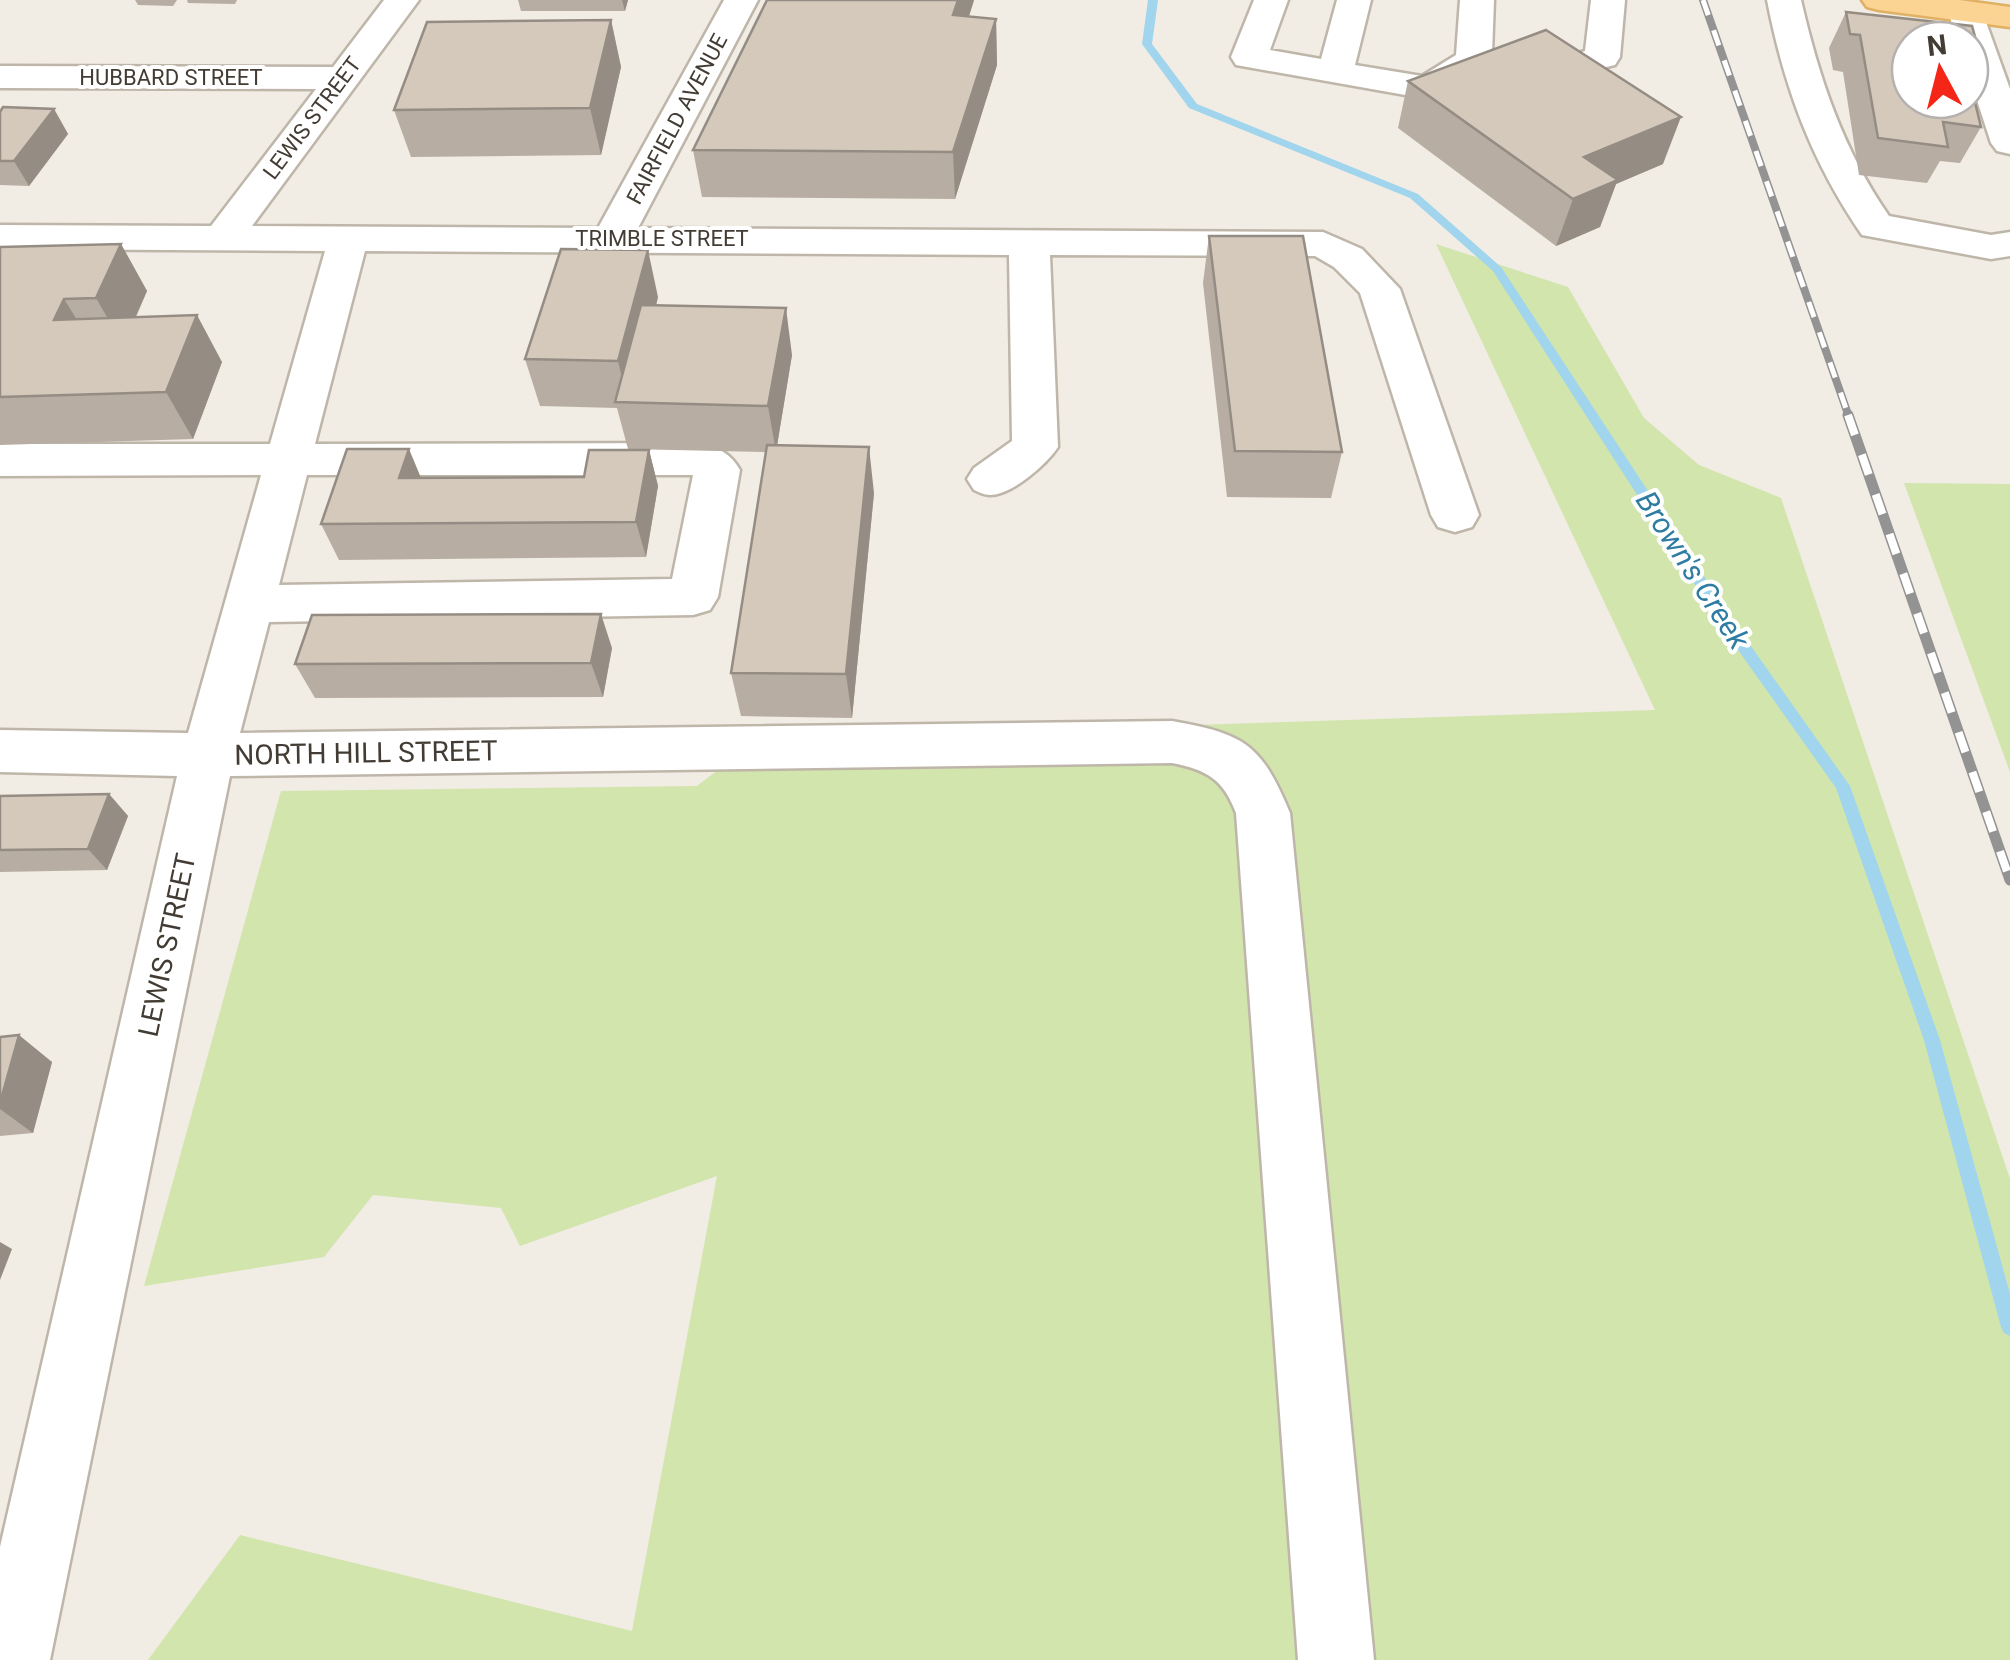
<svg xmlns="http://www.w3.org/2000/svg" width="2010" height="1660" font-family="Roboto,sans-serif">
	<style>
		.green { fill: #d1e5ad }
		.lines { fill: none; stroke-linecap: round; stroke-linejoin: round }
		.stream { fill: #a0d5ed; fill-rule: evenodd }
		.minor-casing { stroke: #bfb6aa; stroke-width: 5 }
		.major-casing { stroke: #e0b063; stroke-width: 5 }
		.minor { fill: #fff; fill-rule: evenodd }
		.major { fill: #fbd493; fill-rule: evenodd }
		.rail-far1-casing { stroke: #939393; stroke-width: 8 }
		.rail-casing { stroke: #939393; stroke-width: 11 }
		.rail-far1 { stroke: #fff; stroke-width: 5; stroke-dasharray: 16; stroke-linecap: butt }
		.rail { stroke: #fff; stroke-width: 8; stroke-dasharray: 21; stroke-linecap: butt }
		.wall { fill: #b7ada2 }
		.shaded-wall { fill: #958d84 }
		.building { fill: #d5c9bc; stroke: #958d84; stroke-width: 2.5 }
		.labels { text-anchor: middle; dominant-baseline: central; stroke-width: 8; stroke-linejoin: round; paint-order: stroke }
		.far-street-label { font-size: 22px; fill: #433c34; stroke: #fff }
		.street-label { font-size: 28px; fill: #433c34; stroke: #fff }
		.water-label { font-size: 30px; font-style: italic; fill: #2f7ca3; stroke: #fff }
	</style>
	<rect width="100%" height="100%" fill="#f1ece4"/>
	<!-- green -->
	<path class="green" d="M 1436,244 L 1568,287 L 1644,418 L 1699,465 L 1781,498 L 2010,1179 L 2010,1660 L 148,1660 L 240,1535 L 632,1631 L 717,1176 L 520,1246 L 501,1208 L 373,1195 L 324,1257 L 144,1286 L 281,791 L 697,786 L 758,739 L 1655,710 Z
		M 1904,483 L 2010,484 L 2010,772 Z"/>
	<g class="lines">
		<!-- stream -->
		<path class="stream" d="M 1148,0 L 1158,0 L 1152,44 L 1197,104 L 1418,194 L 1501,267 L 1736,625 L 1850,786 L 1940,1040 L 2010,1294 L 2010,1336 L 2004,1333 L 2001,1327 L 1924,1040 L 1836,788 L 1726,633 L 1493,271 L 1410,198 L 1189,108 L 1142,44 Z"/>
		<defs>
			<path id="minor" d="M 384,0 L 419,0 L 252,226 L 598,228 L 724,0 L 758,0 L 638,228 L 1323,232 L 1362,249 L 1400,289 L 1479,515 L 1472,527 L 1455,532 L 1438,527 L 1431,515 L 1360,293 L 1334,267 L 1315,256 L 1050,255 L 1058,447 C 1047,464 1012,495 990,495 C 984,495 979,492 974,490 L 967,479 L 974,468 L 1012,441 L 1009,255 L 365,251 L 315,444 L 702,443 C 719,448 731,454 740,470 L 718,597 L 710,610 L 693,615 L 269,622 L 240,733 L 1172,721 C 1245,734 1261,744 1290,813 L 1374,1660 L 1298,1660 L 1236,813 C 1223,779 1207,770 1172,763 L 230,776 L 50,1660 L 0,1660 L 0,1547 L 177,776 L 0,772 L 0,730 L 188,733 L 261,475 L 0,476 L 0,444 L 270,444 L 325,251 L 0,249 L 0,225 L 211,226 L 316,89 L 0,88 L 0,66 L 333,67 ZM 307,475 L 693,475 L 672,579 L 279,585 Z
				M 1254,0 L 1288,0 L 1270,50 L 1321,59 L 1337,0 L 1371,0 L 1355,65 L 1422,76 L 1456,55 L 1460,0 L 1494,0 L 1492,54 C 1523,66 1554,61 1585,51 L 1591,0 L 1625,0 L 1620,57 L 1615,65 L 1538,83 L 1477,73 L 1441,96 L 1428,99 L 1236,65 L 1231,57 Z
				M 1767,0 L 1801,0 C 1819,78 1843,150 1889,216 L 1991,235 L 2010,232 L 2010,256 L 1991,259 L 1862,235 C 1811,161 1784,87 1767,0 Z
				M 1965,1 L 1977,4 L 1982,11 L 2010,89 L 2010,154 L 1997,151 L 1991,143 L 1970,79 L 1970,40 L 1957,40 L 1948,11 L 1953,4 Z"/>
			<path id="major" d="M 1862,0 L 1959,0 L 2010,7 L 2010,27 L 1879,10 L 1867,7 Z"/>
		</defs>
		<!-- minor casing -->
		<use href="#minor" class="minor-casing"/>
		<!-- major casing -->
		<use href="#major" class="major-casing"/>
		<!-- minor -->
		<use href="#minor" class="minor"/>
		<!-- major -->
		<use href="#major" class="major"/>
		<defs>
			<path id="rail-far1" d="M 1703,0 L 1849,417"/>
			<path id="rail" d="M 1848,415 L 2010,880"/>
		</defs>
		<!-- rail-far1 casing -->
		<use href="#rail-far1" class="rail-far1-casing"/>
		<!-- rail casing -->
		<use href="#rail" class="rail-casing"/>
		<!-- rail-far1 -->
		<use href="#rail-far1" class="rail-far1"/>
		<!-- rail -->
		<use href="#rail" class="rail"/>
	</g>
	<!-- wall -->
	<path class="wall" d="M 135,0 L 177,0 L 173,6 L 138,5 Z
		M 187,0 L 237,0 L 235,4 L 188,3 Z
		M 518,0 L 628,0 L 625,11 L 521,11 Z
		M 806,0 L 974,0 L 969,16 L 996,19 L 997,65 L 955,199 L 702,197 L 693,150 Z
		M 1846,12 L 1972,26 L 1979,51 L 1970,67 L 1970,40 L 1910,40 L 1910,100 L 1970,100 L 1970,82 L 1981,127 L 1960,163 L 1940,161 L 1927,183 L 1859,175 L 1843,72 L 1833,70 L 1829,48 Z
		M 611,20 L 621,67 L 601,155 L 411,157 L 394,110 Z
		M 1408,81 L 1663,164 L 1616,184 L 1600,227 L 1556,246 L 1398,128 Z
		M 54,109 L 68,134 L 29,186 L 0,185 L 0,112 Z
		M 1209,236 L 1342,452 L 1331,498 L 1227,497 L 1203,283 Z
		M 121,244 L 147,291 L 136,317 L 222,362 L 193,439 L 0,445 L 0,247 Z
		M 658,297 L 656,306 L 792,355 L 777,445 L 874,493 L 852,718 L 741,716 L 731,673 L 766,452 L 628,449 L 617,408 L 540,406 L 525,359 Z
		M 649,450 L 658,486 L 646,557 L 339,560 L 321,524 L 421,478 L 584,477 Z
		M 612,648 L 603,697 L 315,698 L 295,664 Z
		M 109,794 L 128,816 L 107,870 L 0,872 L 0,796 Z
		M 0,1037 L 52,1062 L 33,1133 L 0,1136 Z"/>
	<!-- shaded-wall -->
	<path class="shaded-wall" d="M 622,0 L 628,0 L 625,11 Z
		M 958,0 L 974,0 L 955,61 L 953,15 Z
		M 996,19 L 997,65 L 955,199 L 953,152 Z
		M 611,20 L 621,67 L 601,155 L 590,108 Z
		M 54,109 L 68,134 L 29,186 L 14,161 Z
		M 1681,117 L 1663,164 L 1616,184 L 1600,227 L 1556,246 L 1573,199 L 1584,157 Z
		M 121,244 L 147,291 L 123,345 L 96,298 Z
		M 648,250 L 658,297 L 631,403 L 628,403 L 618,361 Z
		M 64,299 L 93,346 L 54,320 Z
		M 786,308 L 792,355 L 776,452 L 768,406 Z
		M 197,315 L 222,362 L 193,439 L 166,392 Z
		M 869,447 L 874,493 L 852,718 L 846,674 Z
		M 409,449 L 424,485 L 399,478 Z
		M 649,450 L 658,486 L 646,557 L 636,522 Z
		M 601,614 L 612,648 L 603,697 L 591,663 Z
		M 109,794 L 128,816 L 107,870 L 88,849 Z
		M 19,1035 L 52,1062 L 33,1133 L 0,1109 L 0,1103 Z
		M 0,1242 L 12,1249 L 0,1280 Z"/>
	<!-- building -->
	<path class="building" d="M 767,0 L 958,0 L 953,15 L 996,19 L 953,152 L 693,150 Z
		M 1846,12 L 1972,26 L 1979,51 L 1970,50 L 1970,40 L 1910,40 L 1910,100 L 1970,100 L 1970,82 L 1981,127 L 1943,122 L 1948,147 L 1878,138 L 1860,35 L 1850,34 Z
		M 611,20 L 590,108 L 394,110 L 427,22 Z
		M 1546,30 L 1681,117 L 1584,157 L 1618,180 L 1573,199 L 1408,81 Z
		M 3,107 L 54,109 L 14,161 L 0,161 L 0,112 Z
		M 1209,236 L 1303,236 L 1342,452 L 1235,451 Z
		M 121,244 L 96,298 L 64,299 L 54,320 L 197,315 L 166,392 L 0,397 L 0,247 Z
		M 561,249 L 648,250 L 618,361 L 525,359 Z
		M 641,305 L 786,308 L 768,406 L 615,402 Z
		M 767,445 L 869,447 L 846,674 L 731,673 Z
		M 347,449 L 409,449 L 399,478 L 584,477 L 589,450 L 649,450 L 636,522 L 321,524 Z
		M 601,614 L 591,663 L 295,664 L 312,615 Z
		M 109,794 L 88,849 L 0,850 L 0,796 Z
		M 19,1035 L 0,1103 L 0,1037 Z"/>
	<g class="labels">
		<!-- far-street labels -->
		<g class="far-street-label">
			<text x="171" y="77">HUBBARD STREET</text>
			<text transform="translate(312 118) rotate(-53)">LEWIS STREET</text>
			<text transform="translate(677 119) rotate(-62)">FAIRFIELD AVENUE</text>
			<text x="662" y="238">TRIMBLE STREET</text>
		</g>
		<!-- street labels -->
		<g class="street-label">
			<text transform="translate(366 753) rotate(-1)">NORTH HILL STREET</text>
			<text transform="translate(167 945) rotate(-78)">LEWIS STREET</text>
		</g>
		<!-- water labels -->
		<g class="water-label">
			<text transform="translate(1693 570) rotate(57)">Brown's Creek</text>
		</g>
	</g>
	<!-- north arrow -->
	<g transform="translate(1940 70) rotate(353)"><circle r="48" fill="#ffffff" stroke="#b4b1ae" stroke-width="2.5"/>
	<path d="M0-8L18 38L0 25L-18 38Z" fill="#f42618"/>
	<text y="-15" font-size="28" font-weight="bold" text-anchor="middle" fill="#433c34">N</text>
	</g>
</svg>
